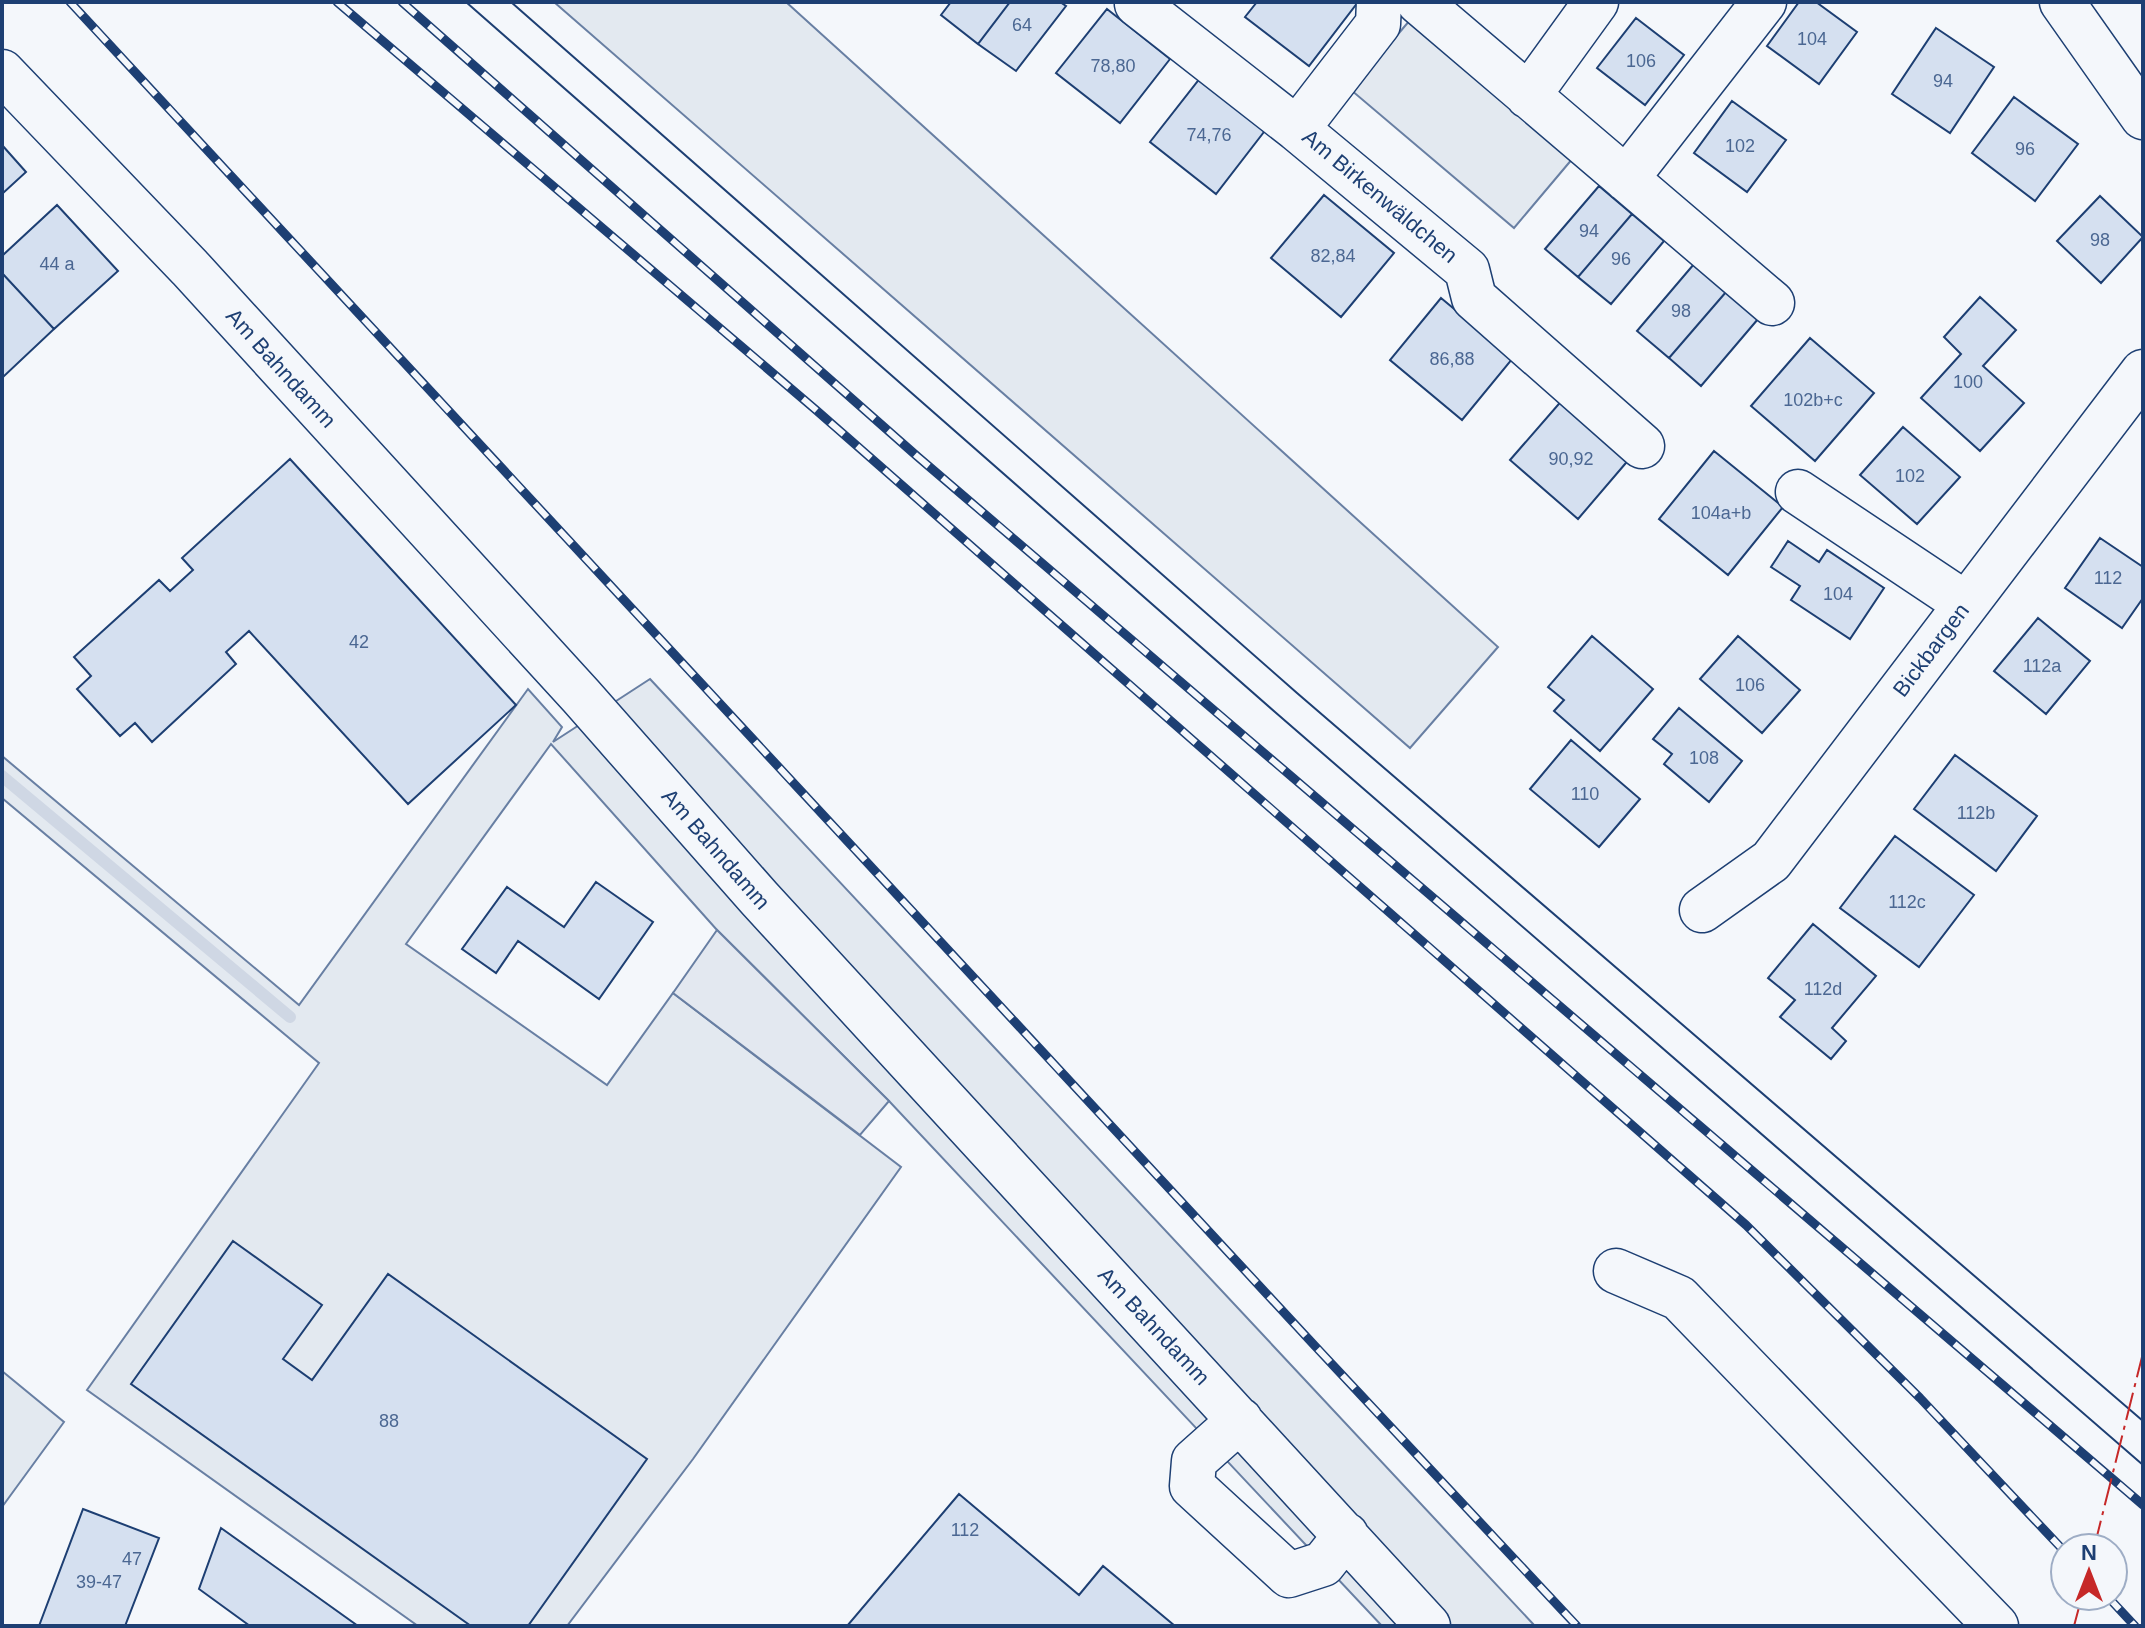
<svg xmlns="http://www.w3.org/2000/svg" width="2145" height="1628" font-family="Helvetica,sans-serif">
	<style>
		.green { fill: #e3e9f0; stroke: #687fa3; stroke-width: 2 }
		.parking { fill: #e3e8f0; stroke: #687fa3; stroke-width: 2 }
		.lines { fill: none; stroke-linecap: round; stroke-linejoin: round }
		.stream { stroke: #cfd7e4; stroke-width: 12 }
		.building { fill: #d5e0f0; stroke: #1d3f73; stroke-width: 2 }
		.minor-casing { stroke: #1d3f73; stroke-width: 47 }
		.minor { stroke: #f4f7fb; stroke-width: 44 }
		.tram { stroke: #1d3f73; stroke-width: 2 }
		.rail-casing { stroke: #1d3f73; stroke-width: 9 }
		.rail { stroke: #f4f7fb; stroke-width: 6; stroke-dasharray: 18; stroke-linecap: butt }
		.power { stroke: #c62828; stroke-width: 2; stroke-dasharray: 28 6 4 6; stroke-linecap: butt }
		.labels { text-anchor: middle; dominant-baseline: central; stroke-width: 6; stroke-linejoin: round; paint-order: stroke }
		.number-label { font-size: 18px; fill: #4b6792 }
		.street-label { font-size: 22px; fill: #1d3f73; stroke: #f4f7fb }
	</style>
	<rect width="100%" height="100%" fill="#f4f7fb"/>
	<!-- green -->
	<path class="green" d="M 554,2 L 786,2 L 1498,647 L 1410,748 Z
		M 1410,20 L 1573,158 L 1514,228 L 1351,90 Z
		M 650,679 L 1535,1626 L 1382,1626 L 889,1101 L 717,930 L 551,744 L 406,944 L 607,1085 L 673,993 L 901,1167 L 693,1459 L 567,1626 L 418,1626 L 87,1390 L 319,1063 L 2,798 L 2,756 L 299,1005 L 528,689 L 562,727 L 553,742 Z
		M 2,1371 L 64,1422 L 2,1507 Z"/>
	<!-- parking -->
	<path class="parking" d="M 717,930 L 889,1101 L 860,1135 L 673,993 Z"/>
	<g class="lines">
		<!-- stream -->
		<path class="stream" d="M 2,776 L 290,1017"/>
	</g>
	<!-- building -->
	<path class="building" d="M 951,2 L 1010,2 L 978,44 L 941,15 Z
		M 1010,2 L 1060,2 L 1066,6 L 1016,71 L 978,44 Z
		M 1257,2 L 1358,2 L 1309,66 L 1245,17 Z
		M 1799,2 L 1816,2 L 1857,32 L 1819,84 L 1767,46 Z
		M 1107,9 L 1170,59 L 1120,123 L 1056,73 Z
		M 1636,18 L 1684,55 L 1645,105 L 1597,68 Z
		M 1936,28 L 1994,67 L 1950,133 L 1892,94 Z
		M 1201,77 L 1267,128 L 1216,194 L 1150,142 Z
		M 2014,97 L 2078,144 L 2035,201 L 1972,153 Z
		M 1732,101 L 1786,140 L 1747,192 L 1694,153 Z
		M 2,145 L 26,172 L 2,194 Z
		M 1599,186 L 1632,214 L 1578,277 L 1545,249 Z
		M 1324,195 L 1394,253 L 1341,317 L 1271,258 Z
		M 2100,196 L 2143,237 L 2101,283 L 2057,241 Z
		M 57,205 L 118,271 L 54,329 L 2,273 L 2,256 Z
		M 1632,214 L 1664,241 L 1611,304 L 1578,277 Z
		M 1694,264 L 1726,292 L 1669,358 L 1637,331 Z
		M 2,273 L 54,329 L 2,378 Z
		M 1726,292 L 1758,319 L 1701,386 L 1669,358 Z
		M 1980,297 L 2016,330 L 1983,366 L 2024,403 L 1980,451 L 1921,398 L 1961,354 L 1944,337 Z
		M 1441,298 L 1513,358 L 1462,420 L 1390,360 Z
		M 1810,338 L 1874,393 L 1815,461 L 1751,406 Z
		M 1564,398 L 1631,457 L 1578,519 L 1510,460 Z
		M 1903,427 L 1960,477 L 1917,524 L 1860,475 Z
		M 1714,451 L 1783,507 L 1728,575 L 1659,519 Z
		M 290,459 L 516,705 L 408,804 L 249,631 L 226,652 L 236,664 L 152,742 L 135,723 L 120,736 L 77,689 L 91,676 L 74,657 L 159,580 L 170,591 L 193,570 L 182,558 Z
		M 2100,538 L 2143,567 L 2143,598 L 2122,628 L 2065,588 Z
		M 1788,541 L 1819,562 L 1827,550 L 1884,588 L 1850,639 L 1791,600 L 1800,586 L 1771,567 Z
		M 2038,618 L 2090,661 L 2046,714 L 1994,671 Z
		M 1592,636 L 1653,689 L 1600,751 L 1554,711 L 1564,700 L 1548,687 Z
		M 1738,636 L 1800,690 L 1762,733 L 1700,679 Z
		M 1679,708 L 1742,761 L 1709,802 L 1664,764 L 1672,754 L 1653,739 Z
		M 1571,740 L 1640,799 L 1599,847 L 1530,789 Z
		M 1955,755 L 2037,816 L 1996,871 L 1914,809 Z
		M 1895,836 L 1974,895 L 1919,967 L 1840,908 Z
		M 596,882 L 653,922 L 599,999 L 518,941 L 496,973 L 462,949 L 507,887 L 564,927 Z
		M 1813,924 L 1876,976 L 1832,1028 L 1846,1041 L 1831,1059 L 1780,1017 L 1795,1000 L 1768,978 Z
		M 233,1241 L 322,1305 L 283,1359 L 312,1380 L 388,1274 L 647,1459 L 528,1626 L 471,1626 L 131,1384 Z
		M 959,1494 L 1079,1595 L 1103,1566 L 1175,1626 L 847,1626 Z
		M 83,1509 L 159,1538 L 125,1626 L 39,1626 Z
		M 221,1528 L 358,1626 L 250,1626 L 199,1589 Z"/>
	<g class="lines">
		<defs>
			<path id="minor" d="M 1379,2 L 1378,24 L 1297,129 L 1467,270 L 1474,298 L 1642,446
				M 1419,2 L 1772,303
				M 2062,2 L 2143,117
				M 1137,4 L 1297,129
				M 2,72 L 190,268 L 581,696 L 759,898 L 1428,1626
				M 1528,96 L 1596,2
				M 1626,179 L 1764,2
				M 1798,492 L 1966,604
				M 1702,910 L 1771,861 L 2143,372
				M 1616,1271 L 1679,1298 L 1996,1626
				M 1240,1420 L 1194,1461 L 1192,1486 L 1289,1575 L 1323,1564 L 1346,1535"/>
		</defs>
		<!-- minor casing -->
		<use href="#minor" class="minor-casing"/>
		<!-- minor -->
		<use href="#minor" class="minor"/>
		<!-- tram -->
		<path class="tram" d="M 466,2 L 1275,712 L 2143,1465
			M 511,2 L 1297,693 L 2143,1421"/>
		<defs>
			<path id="rail" d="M 70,2 L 1315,1346 L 1577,1626
				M 337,2 L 816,410 L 1746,1225 L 1920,1398 L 2065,1552
				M 402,2 L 918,457 L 2143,1505
				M 2107,1596 L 2135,1626"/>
		</defs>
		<!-- rail casing -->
		<use href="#rail" class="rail-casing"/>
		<!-- rail -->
		<use href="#rail" class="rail"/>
		<!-- power -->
		<path class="power" d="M 2094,1548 L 2143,1353
			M 2074,1626 L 2082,1596"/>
	</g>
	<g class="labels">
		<!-- number labels -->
		<g class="number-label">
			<text x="1022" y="25">64</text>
			<text x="1812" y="39">104</text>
			<text x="1641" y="61">106</text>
			<text x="1113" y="66">78,80</text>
			<text x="1943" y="81">94</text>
			<text x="1209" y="135">74,76</text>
			<text x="1740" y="146">102</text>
			<text x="2025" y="149">96</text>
			<text x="1589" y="231">94</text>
			<text x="2100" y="240">98</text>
			<text x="1333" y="256">82,84</text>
			<text x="1621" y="259">96</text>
			<text x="57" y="264">44 a</text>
			<text x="1681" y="311">98</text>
			<text x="1452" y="359">86,88</text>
			<text x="1968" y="382">100</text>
			<text x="1813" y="400">102b+c</text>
			<text x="1571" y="459">90,92</text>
			<text x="1910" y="476">102</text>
			<text x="1721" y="513">104a+b</text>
			<text x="2108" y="578">112</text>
			<text x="1838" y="594">104</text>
			<text x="359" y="642">42</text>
			<text x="2042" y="666">112a</text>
			<text x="1750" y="685">106</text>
			<text x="1704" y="758">108</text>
			<text x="1585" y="794">110</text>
			<text x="1976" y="813">112b</text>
			<text x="1907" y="902">112c</text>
			<text x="1823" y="989">112d</text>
			<text x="389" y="1421">88</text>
			<text x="965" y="1530">112</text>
			<text x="132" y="1559">47</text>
			<text x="99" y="1582">39-47</text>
		</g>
		<!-- street labels -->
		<g class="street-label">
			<text transform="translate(1380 196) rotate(40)">Am Birkenwäldchen</text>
			<text transform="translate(281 368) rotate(48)">Am Bahndamm</text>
			<text transform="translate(1931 650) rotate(-53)">Bickbargen</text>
			<text transform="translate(716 849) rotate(49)">Am Bahndamm</text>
			<text transform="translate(1154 1326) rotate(47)">Am Bahndamm</text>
		</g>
	</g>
	<!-- border -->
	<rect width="2145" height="1628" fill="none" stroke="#1d3f73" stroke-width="8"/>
	<!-- north arrow -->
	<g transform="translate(2089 1572)"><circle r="38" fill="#f4f7fb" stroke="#9eadc5" stroke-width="2"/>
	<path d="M0-6L14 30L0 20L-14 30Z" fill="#c62828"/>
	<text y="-12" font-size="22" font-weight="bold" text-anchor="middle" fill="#1d3f73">N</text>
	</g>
</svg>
